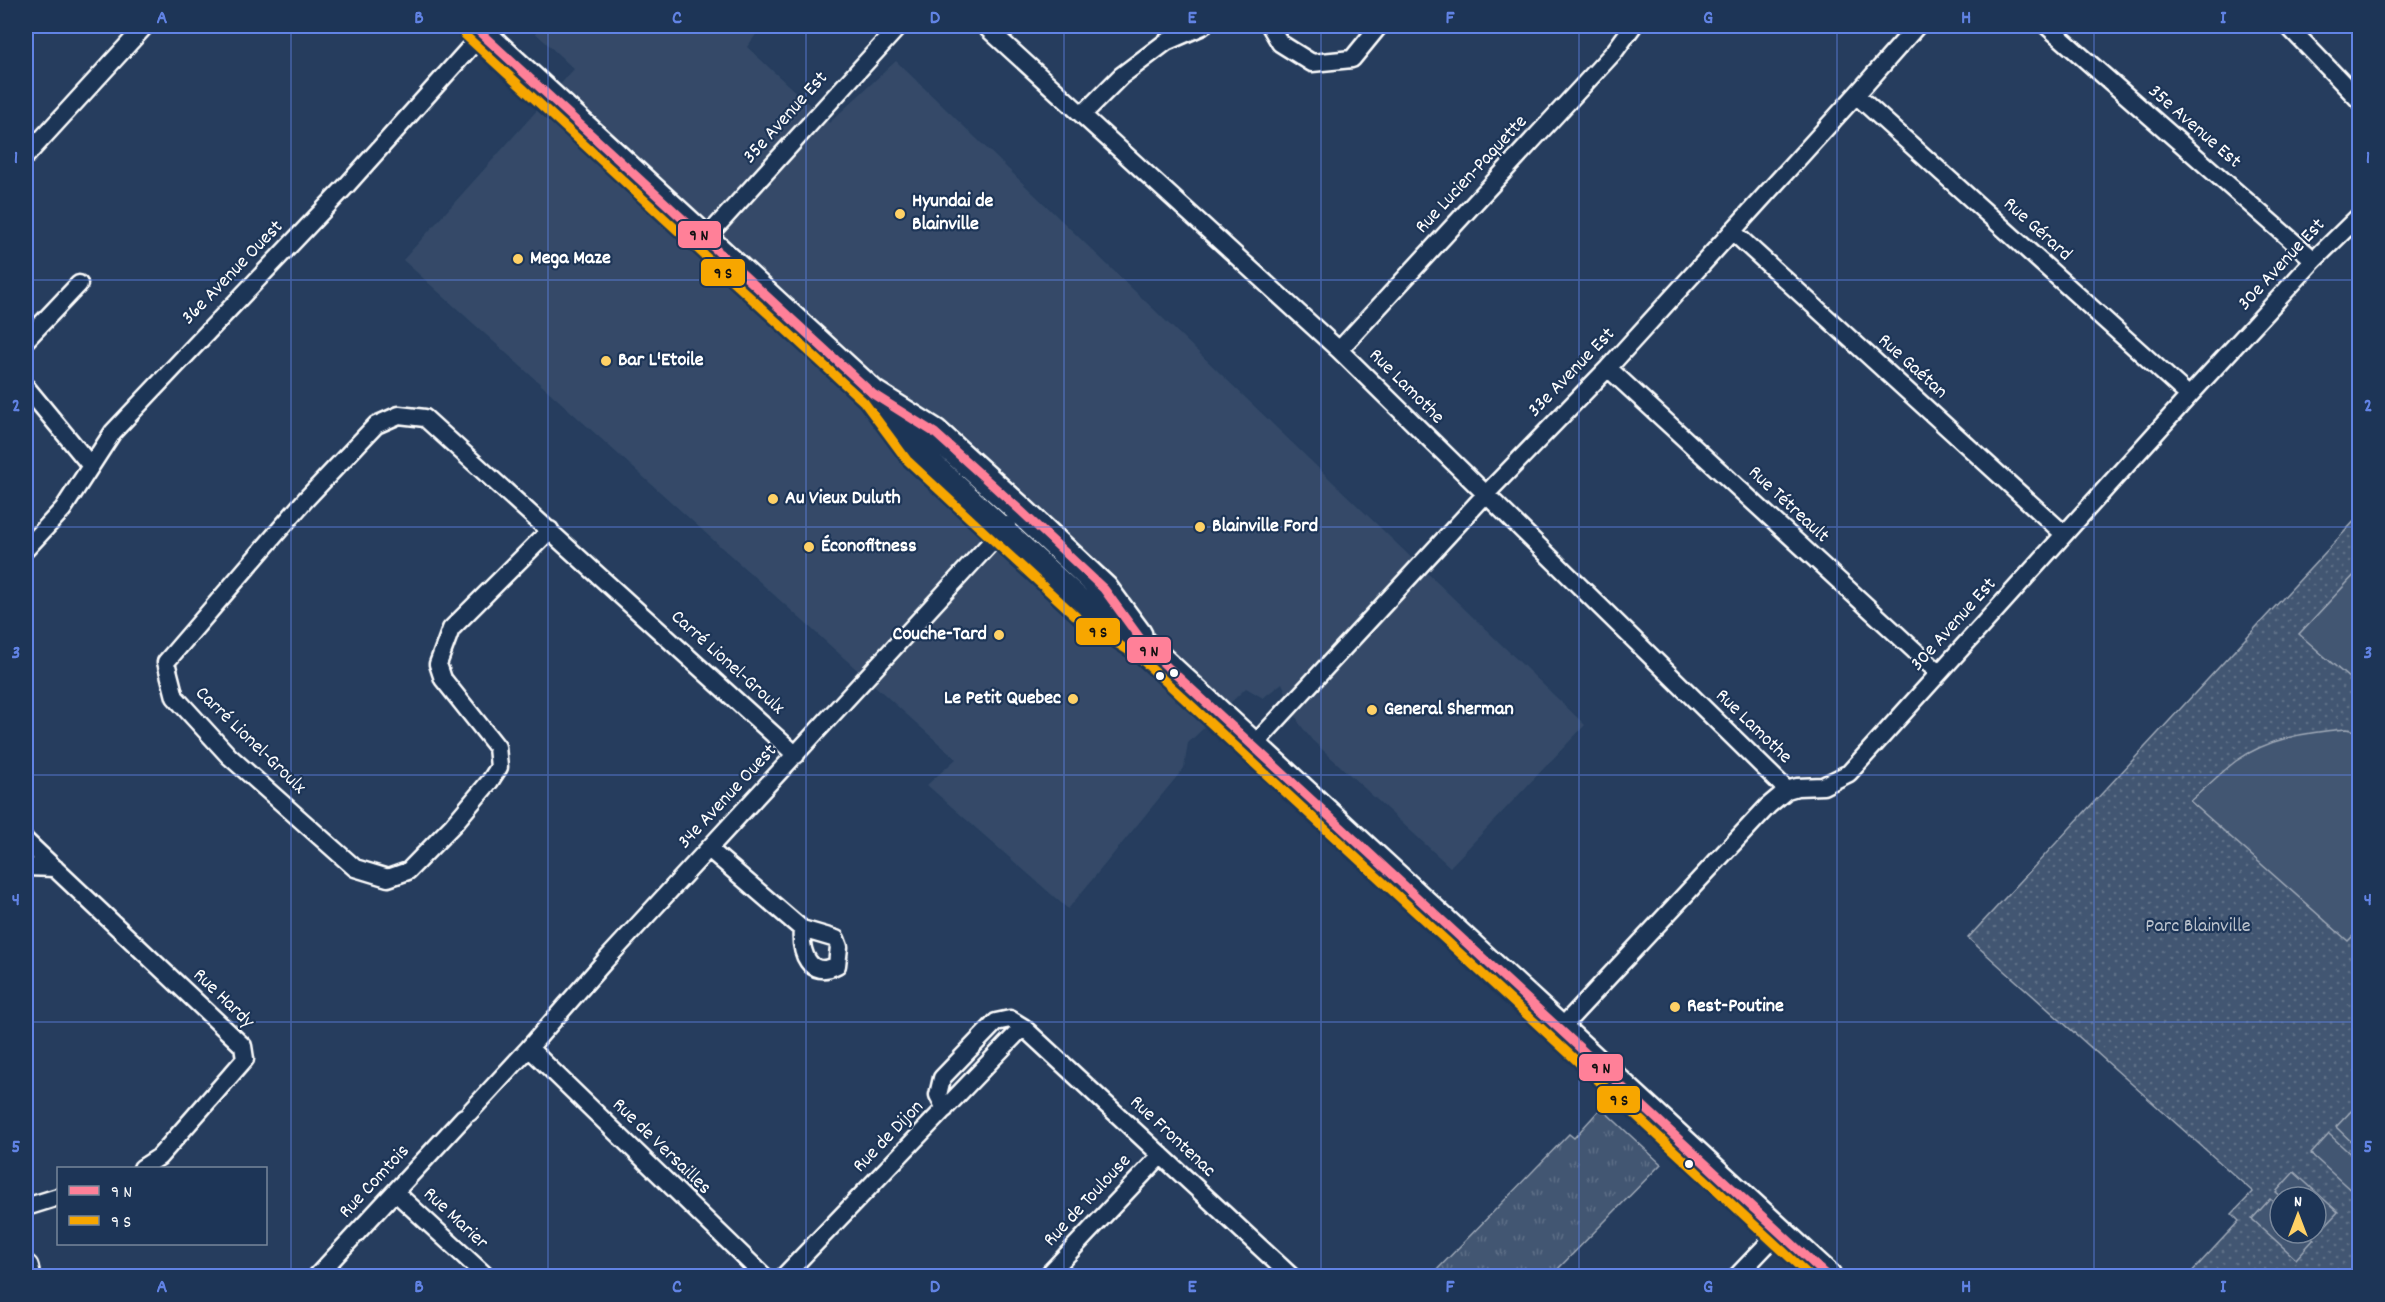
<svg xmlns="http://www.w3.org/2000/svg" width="2385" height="1302" font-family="Dekko,sans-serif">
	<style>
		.built { fill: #344a68 }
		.grass { fill: url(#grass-tufts); stroke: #a0aab8; stroke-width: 1.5 }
		.park { fill: url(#park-dots); stroke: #a0aab8; stroke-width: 1.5; fill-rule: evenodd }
		.pitch { fill: #425672; stroke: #a0aab8; stroke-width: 1.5 }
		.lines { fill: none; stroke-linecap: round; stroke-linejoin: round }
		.street-casing { stroke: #fff; stroke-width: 21 }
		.secondary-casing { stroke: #fff; stroke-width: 28 }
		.primary-casing { stroke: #fff; stroke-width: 32 }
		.street { stroke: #1d3557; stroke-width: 16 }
		.secondary { stroke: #1d3557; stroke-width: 24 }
		.primary { stroke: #1d3557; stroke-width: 27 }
		.bus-1-casing { stroke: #1d3557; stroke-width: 14 }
		.bus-2-casing { stroke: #1d3557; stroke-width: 14 }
		.bus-1 { stroke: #ff8098; stroke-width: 9 }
		.bus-2 { stroke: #f7a600; stroke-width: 9 }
		.grid { fill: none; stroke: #6183e4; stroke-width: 1.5; stroke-opacity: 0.55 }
		.poi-dot { fill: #ffd166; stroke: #1d3557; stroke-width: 2 }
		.bus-dot { fill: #fff; stroke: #1d3557; stroke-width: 2 }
		.labels { text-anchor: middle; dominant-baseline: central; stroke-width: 4.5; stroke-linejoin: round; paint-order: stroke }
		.street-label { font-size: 20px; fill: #fff; stroke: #1d3557 }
		.poi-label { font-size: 20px; font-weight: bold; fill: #fff; stroke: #1d3557; text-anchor: start }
		.park-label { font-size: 20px; fill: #bdc4ce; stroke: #1d3557 }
		.line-badge { stroke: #1d3557; stroke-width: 2 }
		.pale-badge-label { font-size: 16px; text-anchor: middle; font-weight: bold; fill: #111 }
		.neatline { fill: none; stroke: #6183e4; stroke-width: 2 }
		.grid-label { font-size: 20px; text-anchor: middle; font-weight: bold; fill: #6183e4 }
	</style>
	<defs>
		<pattern id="grass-tufts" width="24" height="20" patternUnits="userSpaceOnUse" patternTransform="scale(1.5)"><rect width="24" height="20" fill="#425672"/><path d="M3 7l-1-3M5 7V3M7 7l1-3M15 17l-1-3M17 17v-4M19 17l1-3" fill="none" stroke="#5e6f87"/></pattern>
		<pattern id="park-dots" width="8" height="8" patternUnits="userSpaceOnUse" patternTransform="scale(1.5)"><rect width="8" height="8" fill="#425672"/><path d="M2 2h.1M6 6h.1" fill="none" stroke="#5e6f87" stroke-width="1.8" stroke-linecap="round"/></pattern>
	</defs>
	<rect width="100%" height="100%" fill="#263d5e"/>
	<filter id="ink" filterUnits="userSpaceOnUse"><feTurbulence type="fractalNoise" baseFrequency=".0167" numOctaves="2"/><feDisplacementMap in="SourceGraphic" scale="12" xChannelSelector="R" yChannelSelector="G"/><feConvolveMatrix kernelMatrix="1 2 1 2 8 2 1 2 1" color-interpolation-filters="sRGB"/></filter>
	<g filter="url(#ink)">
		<!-- built -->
		<path class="built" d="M 528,26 L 762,26 L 747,47 L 829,123 L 896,61 L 1585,725 L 1450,867 L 1312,740 L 1299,723 L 1282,683 L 1263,698 L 1246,688 L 1188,743 L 1184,768 L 1068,909 L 927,785 L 956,759 L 403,260 L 574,69 Z"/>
		<!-- grass -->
		<path class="grass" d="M 1601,1108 L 1661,1164 L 1551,1276 L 1431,1276 L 1569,1134 L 1574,1138 Z"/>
		<!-- park -->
		<path class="park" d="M 2359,516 L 2359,1276 L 2188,1276 L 2239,1221 L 2232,1214 L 2253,1192 L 1968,938 ZM 2280,1197 L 2316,1197 L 2316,1233 L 2280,1233 Z"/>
		<!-- pitch -->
		<path class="pitch" d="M 2359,570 L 2359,687 L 2299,634 Z
			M 2346,729 L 2360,732 L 2359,930 L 2348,941 L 2190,801 C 2206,788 2220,773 2236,761 C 2269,738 2307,732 2346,729 Z
			M 2354,1108 L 2359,1113 L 2359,1149 L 2336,1127 Z
			M 2329,1134 L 2359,1162 L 2359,1189 L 2355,1194 L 2311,1154 Z
			M 2294,1172 L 2338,1212 L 2320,1231 L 2316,1228 L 2316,1197 L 2282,1197 L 2276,1192 Z
			M 2270,1199 L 2280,1208 L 2280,1233 L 2307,1233 L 2314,1239 L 2296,1259 L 2252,1219 Z"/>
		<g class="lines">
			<defs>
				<path id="street" d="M 985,26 L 1339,350 L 1787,790
					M 1270,26 L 1280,43 L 1312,63 L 1352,59 L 1379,26
					M 2047,26 L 2314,260
					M 2288,26 L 2360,101
					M 1856,95 L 2189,396
					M 1083,114 L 1121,76 L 1166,42 L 1203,26
					M 26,156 L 145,26
					M 1732,231 L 2064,534
					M 705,239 L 899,26
					M 26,340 L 79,284
					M 1339,350 L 1614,52 L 1633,26
					M 1608,368 L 1939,673
					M 26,387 L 91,466
					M 550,530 L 451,629 L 438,664 L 443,679 L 497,747 L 499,767 L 490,781 L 453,825 L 408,871 L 388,878 L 355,868 L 229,756 L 175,697 L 166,662 L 306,499 L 376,425 L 399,415 L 425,418 L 796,755
					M 26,549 L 63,509 L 113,432 L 347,185 L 482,34
					M 1253,746 L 1485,495 L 1608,368 L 1856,95 L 1917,26
					M 26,841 L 243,1046 L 245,1059 L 159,1157 L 142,1168
					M 709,849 L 802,929 L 836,939 L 839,947 L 837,965 C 809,980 800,952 802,929
					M 26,867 L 55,868
					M 1560,1029 L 1768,806 L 1787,790 L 1797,787 L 1823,786 L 1849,773 L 2189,396 L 2314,260 L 2360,215
					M 529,1048 L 764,1276
					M 945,1109 L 938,1095 L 942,1078 L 996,1022 L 1010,1019 L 1023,1027 L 1291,1276
					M 469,1113 L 529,1048 L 604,962 L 1007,525
					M 395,1192 L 486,1276
					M 26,1207 L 58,1197
					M 317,1276 L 464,1117
					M 784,1276 L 1023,1027
					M 1047,1276 L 1161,1155
					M 1737,1276 L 1779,1232"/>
				<path id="secondary" d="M 26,1267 L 28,1276"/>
				<path id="primary" d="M 473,26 L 873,394 L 935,433 L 1021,511 L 1104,589 L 1138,635
					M 873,394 L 916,452 L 1001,531 L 1086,609 L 1147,648 L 1827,1276"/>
			</defs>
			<!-- street casing -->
			<use href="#street" class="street-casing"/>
			<!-- secondary casing -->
			<use href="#secondary" class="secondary-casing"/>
			<!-- primary casing -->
			<use href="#primary" class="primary-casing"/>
			<!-- street -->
			<use href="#street" class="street"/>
			<!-- secondary -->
			<use href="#secondary" class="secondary"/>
			<!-- primary -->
			<use href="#primary" class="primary"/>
			<defs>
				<path id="bus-1" d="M 473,26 L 873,394 L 935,433 L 1021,511 L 1104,589 L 1147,648 L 1827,1276"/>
				<path id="bus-2" d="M 465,35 L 864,402 L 907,460 L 993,540 L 1079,619 L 1140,658 L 1810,1276"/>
			</defs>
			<!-- bus-1 casing -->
			<use href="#bus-1" class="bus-1-casing"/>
			<!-- bus-2 casing -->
			<use href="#bus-2" class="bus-2-casing"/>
			<!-- bus-1 -->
			<use href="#bus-1" class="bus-1"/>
			<!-- bus-2 -->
			<use href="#bus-2" class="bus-2"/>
		</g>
	</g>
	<!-- grid -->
	<path class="grid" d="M 291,26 L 291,1276M 548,26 L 548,1276M 806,26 L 806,1276M 1064,26 L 1064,1276M 1321,26 L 1321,1276M 1579,26 L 1579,1276M 1837,26 L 1837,1276M 2094,26 L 2094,1276M 26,280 L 2360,280M 26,527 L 2360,527M 26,775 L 2360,775M 26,1022 L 2360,1022"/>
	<!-- markers -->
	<g class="poi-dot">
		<circle cx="900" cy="214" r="6"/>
		<circle cx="518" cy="259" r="6"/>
		<circle cx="606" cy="361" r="6"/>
		<circle cx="773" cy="499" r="6"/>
		<circle cx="1200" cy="527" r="6"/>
		<circle cx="809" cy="547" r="6"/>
		<circle cx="999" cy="635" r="6"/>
		<circle cx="1073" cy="699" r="6"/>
		<circle cx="1372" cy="710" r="6"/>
		<circle cx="1675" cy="1007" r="6"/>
	</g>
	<g class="bus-dot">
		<circle cx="1174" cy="673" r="5"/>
		<circle cx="1160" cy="676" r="5"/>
		<circle cx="1689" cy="1164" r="5"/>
	</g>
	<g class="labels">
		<!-- street labels -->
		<g class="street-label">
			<text transform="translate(786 118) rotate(-48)">35e Avenue Est</text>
			<text transform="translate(2194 127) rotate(41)">35e Avenue Est</text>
			<text transform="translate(1472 175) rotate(-47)">Rue Lucien-Paquette</text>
			<text transform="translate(2037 230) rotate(42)">Rue Gérard</text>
			<text transform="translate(2282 265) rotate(-47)">30e Avenue Est</text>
			<text transform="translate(233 273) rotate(-46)">36e Avenue Ouest</text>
			<text transform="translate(1912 367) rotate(42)">Rue Gaétan</text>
			<text transform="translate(1572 373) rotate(-46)">33e Avenue Est</text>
			<text transform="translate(1406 387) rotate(45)">Rue Lamothe</text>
			<text transform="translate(1788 505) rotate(43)">Rue Tétreault</text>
			<text transform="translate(1954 625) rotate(-48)">30e Avenue Est</text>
			<text transform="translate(727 663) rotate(42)">Carré Lionel-Groulx</text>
			<text transform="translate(1753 727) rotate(44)">Rue Lamothe</text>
			<text transform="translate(250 741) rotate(44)">Carré Lionel-Groulx</text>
			<text transform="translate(728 797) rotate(-47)">34e Avenue Ouest</text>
			<text transform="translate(223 999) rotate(44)">Rue Hardy</text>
			<text transform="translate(889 1137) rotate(-46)">Rue de Dijon</text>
			<text transform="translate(1172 1137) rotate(43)">Rue Frontenac</text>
			<text transform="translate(661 1147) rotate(44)">Rue de Versailles</text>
			<text transform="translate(375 1182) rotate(-47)">Rue Comtois</text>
			<text transform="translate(1088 1201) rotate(-47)">Rue de Toulouse</text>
			<text transform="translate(455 1219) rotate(43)">Rue Marier</text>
		</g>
		<!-- poi labels -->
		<g class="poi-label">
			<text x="912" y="202">Hyundai de<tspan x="912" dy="23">Blainville</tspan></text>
			<text x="530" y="259">Mega Maze</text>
			<text x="618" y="361">Bar L'Etoile</text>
			<text x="785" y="499">Au Vieux Duluth</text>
			<text x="1212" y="527">Blainville Ford</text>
			<text x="821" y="547">Éconofitness</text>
			<text x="987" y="635" text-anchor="end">Couche-Tard</text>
			<text x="1061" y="699" text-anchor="end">Le Petit Quebec</text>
			<text x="1384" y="710">General Sherman</text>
			<text x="1687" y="1007">Rest-Poutine</text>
		</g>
		<!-- park labels -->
		<g class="park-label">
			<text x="2198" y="927">Parc Blainville</text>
		</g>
	</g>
	<g class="line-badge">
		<rect x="677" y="220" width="45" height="29" rx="6" fill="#ff8098"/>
		<rect x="700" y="258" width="46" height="29" rx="6" fill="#f7a600"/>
		<rect x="1075" y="617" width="46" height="29" rx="6" fill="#f7a600"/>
		<rect x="1126" y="636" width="46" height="28" rx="6" fill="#ff8098"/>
		<rect x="1578" y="1053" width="46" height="29" rx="6" fill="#ff8098"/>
		<rect x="1596" y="1085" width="45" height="29" rx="6" fill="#f7a600"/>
	</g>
	<g class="pale-badge-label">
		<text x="699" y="240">9 N</text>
		<text x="723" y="278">9 S</text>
		<text x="1098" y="637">9 S</text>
		<text x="1149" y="656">9 N</text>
		<text x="1601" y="1073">9 N</text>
		<text x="1619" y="1105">9 S</text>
	</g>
	<!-- margin -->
	<rect width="2385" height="1302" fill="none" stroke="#1d3557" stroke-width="66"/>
	<!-- legend -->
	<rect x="57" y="1167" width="210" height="78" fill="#1d3557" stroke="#77869a" stroke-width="1.5"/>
	<rect x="69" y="1186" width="30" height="9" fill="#ff8098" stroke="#77869a" stroke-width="1.5"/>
	<text x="111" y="1197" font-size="18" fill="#ffffff">9 N</text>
	<rect x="69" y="1216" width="30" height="9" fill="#f7a600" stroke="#77869a" stroke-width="1.5"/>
	<text x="111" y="1227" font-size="18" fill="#ffffff">9 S</text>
	<!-- north arrow -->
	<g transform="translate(2298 1215)"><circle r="28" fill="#1d3557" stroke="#77869a" stroke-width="1.5"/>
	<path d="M0-4.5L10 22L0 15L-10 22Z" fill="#ffd166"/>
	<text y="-9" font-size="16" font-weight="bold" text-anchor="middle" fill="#ffffff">N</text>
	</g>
	<rect x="33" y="33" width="2319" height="1236" class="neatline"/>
	<g class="grid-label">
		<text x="162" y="23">A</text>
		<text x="419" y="23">B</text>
		<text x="677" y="23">C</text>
		<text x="935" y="23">D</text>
		<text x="1192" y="23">E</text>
		<text x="1450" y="23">F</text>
		<text x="1708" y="23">G</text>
		<text x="1966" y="23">H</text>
		<text x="2223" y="23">I</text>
		<text x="16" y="163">1</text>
		<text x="2368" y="163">1</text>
		<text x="16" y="411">2</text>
		<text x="2368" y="411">2</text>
		<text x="16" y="658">3</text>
		<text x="2368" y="658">3</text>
		<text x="16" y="905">4</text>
		<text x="2368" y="905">4</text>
		<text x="16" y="1152">5</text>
		<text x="2368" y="1152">5</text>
		<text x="162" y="1292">A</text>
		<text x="419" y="1292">B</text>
		<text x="677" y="1292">C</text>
		<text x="935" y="1292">D</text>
		<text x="1192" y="1292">E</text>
		<text x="1450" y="1292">F</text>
		<text x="1708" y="1292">G</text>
		<text x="1966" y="1292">H</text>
		<text x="2223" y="1292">I</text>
	</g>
</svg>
